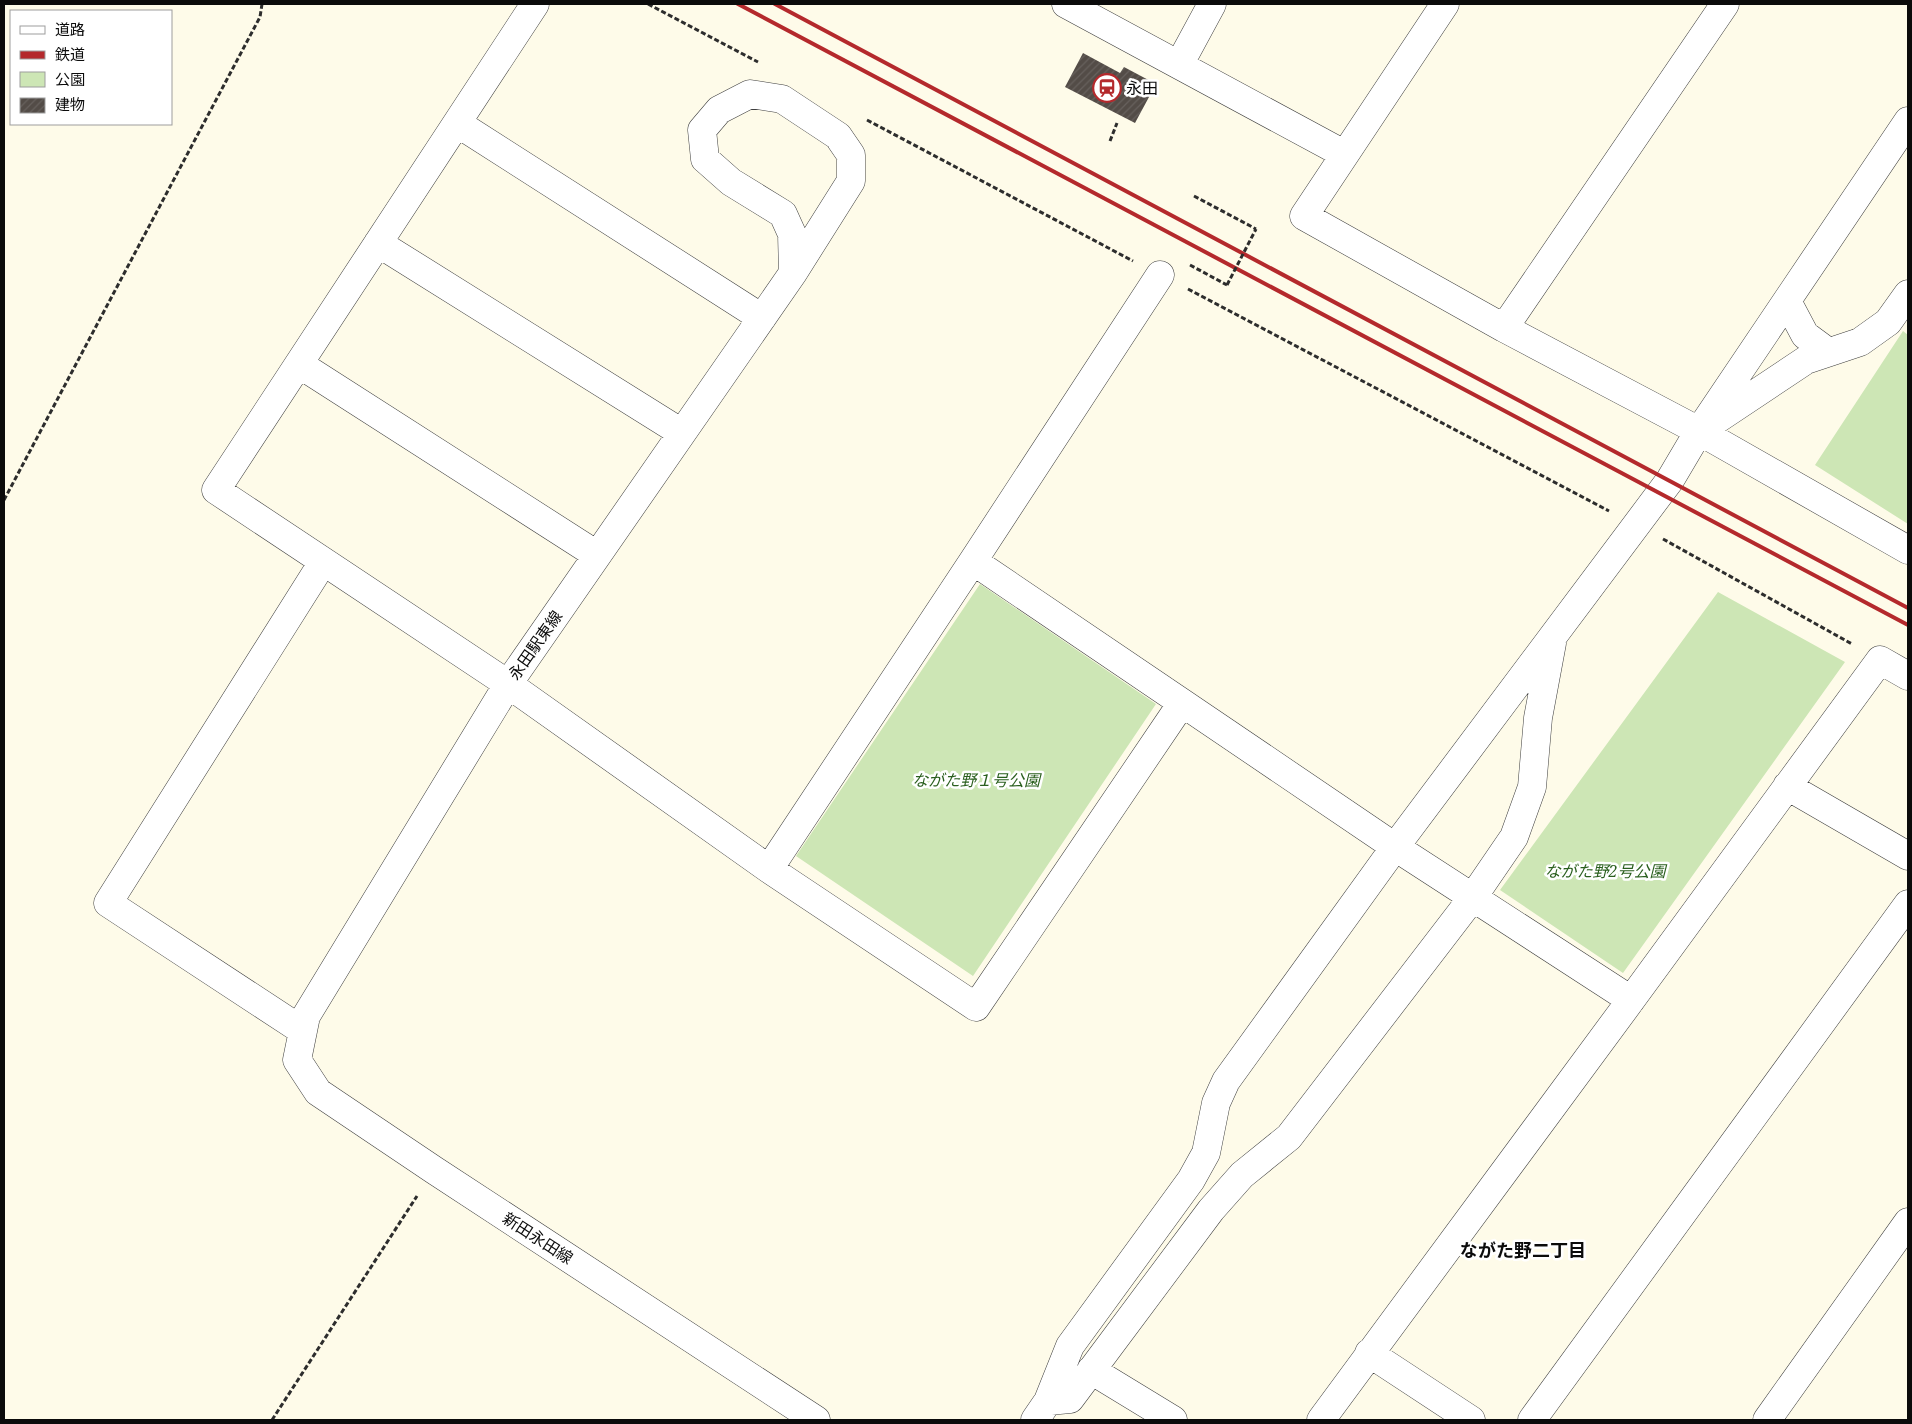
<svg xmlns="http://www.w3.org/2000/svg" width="1912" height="1424" font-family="'Noto Serif','Noto Sans JP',serif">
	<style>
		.green { fill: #cde6b5 }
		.building { fill: url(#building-hatch) }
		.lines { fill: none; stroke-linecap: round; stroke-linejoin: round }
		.minor-casing { stroke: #3e3e3e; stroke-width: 29 }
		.path { stroke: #2d2d2d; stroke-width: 3; stroke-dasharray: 5 2.5; stroke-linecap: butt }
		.minor { stroke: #fff; stroke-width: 28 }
		.rail { stroke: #b4292c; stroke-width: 4 }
		.path-bridge { stroke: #2d2d2d; stroke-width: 3; stroke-dasharray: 5 2.5; stroke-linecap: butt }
		.labels { text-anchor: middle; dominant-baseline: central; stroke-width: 5; stroke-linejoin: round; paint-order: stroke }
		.poi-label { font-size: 16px; fill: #0b0b0b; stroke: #fff; text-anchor: start }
		.street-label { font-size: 16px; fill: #0b0b0b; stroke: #fff }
		.park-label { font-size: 16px; font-style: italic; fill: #2a5f1e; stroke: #fff }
		.neighbourhood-label { font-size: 18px; font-weight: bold; fill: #0b0b0b; stroke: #fff }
	</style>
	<defs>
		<pattern id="building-hatch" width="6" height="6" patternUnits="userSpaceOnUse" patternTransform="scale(1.25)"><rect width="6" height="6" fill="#534c47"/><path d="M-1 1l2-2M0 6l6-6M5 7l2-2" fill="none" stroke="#67615d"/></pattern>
	</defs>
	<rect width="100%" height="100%" fill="#fefbe9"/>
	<!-- green -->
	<path class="green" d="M 1903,331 L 1908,335 L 1908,524 L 1815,465 Z
		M 980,584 L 1156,704 L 973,976 L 796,856 Z
		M 1718,592 L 1845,662 L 1623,973 L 1500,890 Z"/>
	<!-- building -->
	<path class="building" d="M 1083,53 L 1120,73 L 1124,67 L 1156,84 L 1135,123 L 1065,87 Z"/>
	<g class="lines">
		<defs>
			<path id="minor" d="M 535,4 L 216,490 L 508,684 L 769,869 L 976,1007 L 1182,703
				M 1066,4 L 1344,154
				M 1445,4 L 1304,216 L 1504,328 L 1699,431 L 1908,550
				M 1179,65 L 1212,4
				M 457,123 L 762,318
				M 378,243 L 682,433
				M 793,273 L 792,234 L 783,214 L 731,182 L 705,159 L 702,130 L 719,110 L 750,94 L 782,99 L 838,136 L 851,155 L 851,181 L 793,273 L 508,684 L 306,1016 L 297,1060 L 318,1092 L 434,1170 L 816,1420
				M 1787,301 L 1805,335 L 1828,352
				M 1504,328 L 1725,4
				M 299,364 L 597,555
				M 1710,424 L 1806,360 L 1860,342 L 1888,322 L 1908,294
				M 973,561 L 1395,847 L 1631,1000
				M 1787,786 L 1908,856
				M 769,869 L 973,561 L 1160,275
				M 303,1031 L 108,903 L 323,562
				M 1369,1353 L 1471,1420
				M 1091,1370 L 1173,1420
				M 1048,1401 L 1070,1399 L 1211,1210 L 1242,1175 L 1289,1137 L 1473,897 L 1514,837 L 1532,787 L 1538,718 L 1552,643
				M 1035,1420 L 1048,1401 L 1070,1346 L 1191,1180 L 1206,1153 L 1216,1103 L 1226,1081 L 1395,847 L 1670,480 L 1699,431 L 1908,121
				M 1321,1420 L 1631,1000 L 1880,660 L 1908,676
				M 1532,1420 L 1908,904
				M 1767,1420 L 1908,1222"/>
		</defs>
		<!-- minor casing -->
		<use href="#minor" class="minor-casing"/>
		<!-- path -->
		<path class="path" d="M 648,4 L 758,62
			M 867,120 L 1133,261
			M 1110,141 L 1117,123
			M 1194,196 L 1256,229
			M 1190,265 L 1227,285
			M 1188,289 L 1609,511
			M 4,500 L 260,17 L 262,4
			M 1663,539 L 1852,644
			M 272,1420 L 417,1196"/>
		<!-- minor -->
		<use href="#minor" class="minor"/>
		<!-- rail -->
		<path class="rail" d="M 738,4 L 1908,625
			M 775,4 L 1908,608"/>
		<!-- path-bridge -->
		<path class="path-bridge" d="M 1227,285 L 1256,229"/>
	</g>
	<!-- icons -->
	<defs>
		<symbol id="station-ring" viewBox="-11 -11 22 22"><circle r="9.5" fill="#fff" stroke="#b4292c" stroke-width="1.5"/><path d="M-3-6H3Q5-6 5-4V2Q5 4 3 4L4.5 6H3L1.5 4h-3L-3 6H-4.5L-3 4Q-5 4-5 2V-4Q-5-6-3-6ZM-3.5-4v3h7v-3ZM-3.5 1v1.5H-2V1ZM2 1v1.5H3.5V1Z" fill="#b4292c"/></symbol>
	</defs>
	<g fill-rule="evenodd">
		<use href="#station-ring" x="1091" y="72" width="32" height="32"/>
	</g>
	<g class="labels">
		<!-- poi labels -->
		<g class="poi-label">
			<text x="1126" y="88">永田</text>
		</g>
		<!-- street labels -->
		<g class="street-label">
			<text transform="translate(535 645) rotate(-55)">永田駅東線</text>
			<text transform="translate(538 1238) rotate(33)">新田永田線</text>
		</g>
		<!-- park labels -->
		<g class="park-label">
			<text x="976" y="780">ながた野１号公園</text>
			<text x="1605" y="871">ながた野2号公園</text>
		</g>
		<!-- neighbourhood labels -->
		<g class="neighbourhood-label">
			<text x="1523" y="1250">ながた野二丁目</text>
		</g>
	</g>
	<!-- border -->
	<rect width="1912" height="1424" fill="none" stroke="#0b0b0b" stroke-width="10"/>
	<!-- legend -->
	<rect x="10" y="10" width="162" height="115" fill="#ffffff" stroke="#9d9d9d"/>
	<rect x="20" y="26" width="25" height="8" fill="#ffffff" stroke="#9d9d9d"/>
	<text x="55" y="35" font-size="15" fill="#0b0b0b">道路</text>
	<rect x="20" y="51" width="25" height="8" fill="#b4292c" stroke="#9d9d9d"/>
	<text x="55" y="60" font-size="15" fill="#0b0b0b">鉄道</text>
	<rect x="20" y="72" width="25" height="15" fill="#cde6b5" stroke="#9d9d9d"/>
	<text x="55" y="85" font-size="15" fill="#0b0b0b">公園</text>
	<rect x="20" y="98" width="25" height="15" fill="url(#building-hatch)" stroke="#9d9d9d"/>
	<text x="55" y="110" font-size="15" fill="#0b0b0b">建物</text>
</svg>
